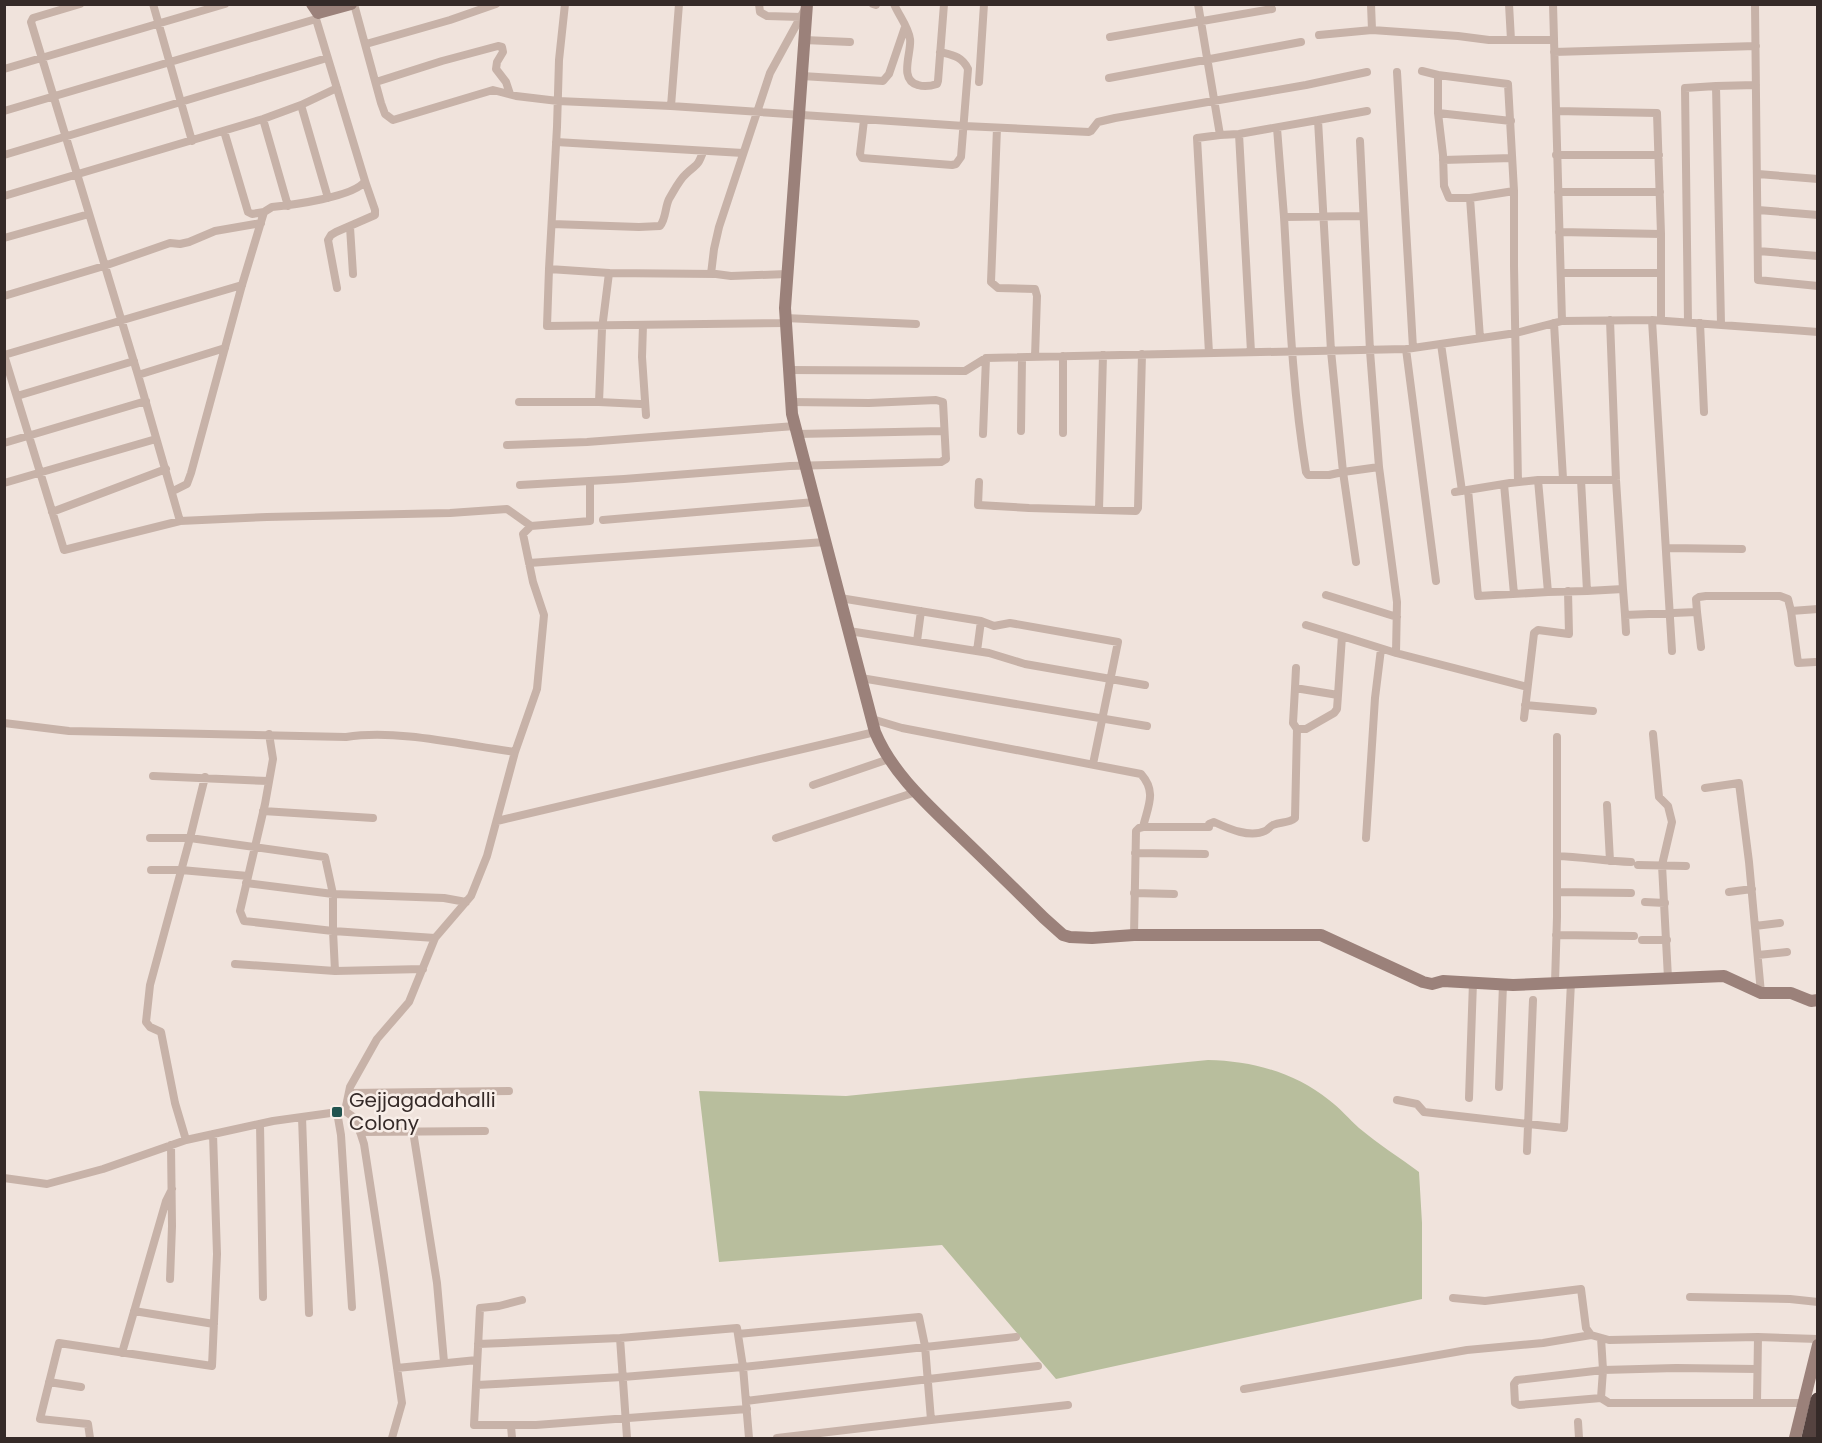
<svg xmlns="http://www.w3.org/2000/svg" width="1822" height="1443" font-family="Poppins,sans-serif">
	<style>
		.green { fill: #b8be9d }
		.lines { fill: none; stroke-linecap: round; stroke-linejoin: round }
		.street { stroke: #c7b2a8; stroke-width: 8 }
		.secondary { stroke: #9b817a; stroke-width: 12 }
		.highway { stroke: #554340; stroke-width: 15 }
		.poi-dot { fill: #21534f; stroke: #f8eee8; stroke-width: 2 }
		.labels { text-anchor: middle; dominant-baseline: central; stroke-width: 5; stroke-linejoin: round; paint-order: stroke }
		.poi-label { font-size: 20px; fill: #352a28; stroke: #f8eee8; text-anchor: start }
	</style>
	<rect width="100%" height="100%" fill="#f0e3dc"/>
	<!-- green -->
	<path class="green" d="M 1208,1060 C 1252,1061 1294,1072 1329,1100 C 1340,1108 1349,1119 1359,1128 C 1378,1144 1399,1157 1419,1172 L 1422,1223 L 1422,1299 L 1056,1379 L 942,1245 L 719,1262 L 699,1091 L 846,1096 Z"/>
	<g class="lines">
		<!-- street -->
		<path class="street" d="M 80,4 L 33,18 L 31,22 L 138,375 L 180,521
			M 153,4 L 192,141
			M 354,4 L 381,103 L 385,114 L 393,120 L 493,90 L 516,96 L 558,101 L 671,106 L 964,126 L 1089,132 L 1091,131 L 1098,122 L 1115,118 L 1306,85 L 1367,72
			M 565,4 L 559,60 L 557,127 L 549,269 L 609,273 L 716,274 L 731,276 L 787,274
			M 759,4 L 760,12 L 767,16 L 801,17
			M 873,4 L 876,5
			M 894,4 C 899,16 908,26 910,39 C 912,52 898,80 918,85 C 924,87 931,86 937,84 L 938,81 L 944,4
			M 1198,4 L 1220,135 L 1197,138 L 1209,353
			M 1371,4 L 1372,30 L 1458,36 L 1489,40 L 1554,40
			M 1509,4 L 1511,40
			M 1553,4 L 1562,321
			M 1755,4 L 1758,280 L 1818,286
			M 1319,35 L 1372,30
			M 1110,37 L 1272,9
			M 804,40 L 850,42
			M 366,44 L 450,20 L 496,4
			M 1554,52 L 1756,46
			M 4,69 L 225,4
			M 1422,71 L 1438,75
			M 1397,72 L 1413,348
			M 802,76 L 883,81 L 889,74 L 905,27
			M 1109,78 L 1301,42
			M 376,82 L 442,61 L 498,46 L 502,47 L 503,52 L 497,62 L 496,69 L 506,82 L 510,94
			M 979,82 L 984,4
			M 301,105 L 328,198
			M 671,106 L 679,4
			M 4,111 L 316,19
			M 1556,111 L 1657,113 L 1661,234 L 1661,320
			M 1438,113 L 1511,121
			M 263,119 L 288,206
			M 864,120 L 860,154 L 862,158 L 952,165 L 956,164 L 961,157 L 968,69 C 962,56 952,55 940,52
			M 1318,120 L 1367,111
			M 997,128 L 991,282 L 998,288 L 1035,289 L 1037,296 L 1035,357
			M 1277,128 L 1284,217 L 1363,216
			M 224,131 L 248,212 L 252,214 L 264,212
			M 1239,134 L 1251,352
			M 1220,135 L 1239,134 L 1318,120 L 1331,351 L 1343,472 L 1329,475 L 1308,475 L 1306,472 C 1292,387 1289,302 1284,217
			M 556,142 L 743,153
			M 4,155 L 327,58
			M 1556,155 L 1659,155
			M 1443,160 L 1512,158
			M 1758,174 L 1818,179
			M 1558,192 L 1660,192
			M 4,196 L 263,119 L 301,105 L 337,88
			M 1470,198 L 1449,198 L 1444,186 L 1443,155 L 1438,113 L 1438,75 L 1508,84 L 1514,191 L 1514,266 L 1518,482
			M 1758,210 L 1818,215
			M 552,224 L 639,227 L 660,226 C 666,219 665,207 669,199 C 674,191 679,180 686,174 C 697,163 697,168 703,152
			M 350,227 L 353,274
			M 1559,232 L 1661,234
			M 4,238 L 89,214
			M 1758,251 L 1818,256
			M 549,269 L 547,326 L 786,323
			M 609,273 L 602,329 L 599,402 L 640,404
			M 1561,273 L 1661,273
			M 711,274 L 714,249 L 719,227 L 770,73 L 805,9
			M 242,285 L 4,355 L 64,550 L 180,521 L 267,517 L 450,513 L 507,509 L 531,526
			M 337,288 L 328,240 L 331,235 L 336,232 L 375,215 L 375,210 L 365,181
			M 4,296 L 104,266 L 170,243 L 180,244 L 189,242 L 215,231 L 261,223
			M 785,318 L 916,324
			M 1610,320 L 1616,480 L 1623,589
			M 1652,320 L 1672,651
			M 1688,322 L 1685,88 L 1716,86
			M 1554,323 L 1563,479
			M 1700,323 L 1704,412
			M 1721,324 L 1716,86 L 1756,85
			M 643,325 L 642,357 L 646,415
			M 1480,338 L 1470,198 L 1514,191
			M 1441,344 L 1462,491
			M 1406,349 L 1436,581
			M 1063,356 L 1063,433
			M 789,370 L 965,371 L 986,358 L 1406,349 L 1516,333 L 1562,321 L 1652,320 L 1818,332
			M 138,375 L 225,348
			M 17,396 L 134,361
			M 519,402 L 599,402
			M 1021,431 L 1022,358
			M 797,434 L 943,431
			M 983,434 L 986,358
			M 4,443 L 146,401
			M 507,445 L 587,442 L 795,426
			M 1538,480 L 1548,592 L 1587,591
			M 1581,480 L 1587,591 L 1623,589 L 1625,615 L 1697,612 L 1696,599 L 1699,597 L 1706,596 L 1780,596 L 1788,599 L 1791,611 L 1818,609
			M 979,482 L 978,505 L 1029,508 L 1136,511 L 1138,508 L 1142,354
			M 4,483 L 156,439
			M 1504,484 L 1514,594
			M 520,485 L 624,479 L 790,466 L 941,462 L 946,459 L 943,402 L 936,400 L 869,403 L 791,402
			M 1468,490 L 1478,596 L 1548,592
			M 173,491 L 187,484 L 191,473 L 242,285 L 264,212 L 272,207 C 291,205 355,197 365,181 L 316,19 L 318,13
			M 1455,492 L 1510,483 L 1538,480 L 1616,480
			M 1099,510 L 1103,355
			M 52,512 L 166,469
			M 603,520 L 815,502
			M 1666,548 L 1742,549
			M 1356,562 L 1343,472 L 1379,467
			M 529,563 L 825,542
			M 1326,595 L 1397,617
			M 840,598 L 981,621 L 994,626 L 1010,623 L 1118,642 L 1093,764
			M 1791,611 L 1798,663 L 1815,662
			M 1697,612 L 1701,647
			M 1625,615 L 1626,632
			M 1306,625 L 1342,636
			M 849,631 L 989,653 L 1025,664 L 1145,685
			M 917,641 L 921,611
			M 977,651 L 981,621
			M 1396,653 L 1527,687
			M 861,678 L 1147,726
			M 1295,688 L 1296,668
			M 1525,705 L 1593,711
			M 1524,718 L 1534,633 L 1538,630 L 1569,634 L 1568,591
			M 872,719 L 902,728 L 1141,774 C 1157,792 1148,806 1143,827 L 1139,828 L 1136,831 L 1134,935
			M 4,723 L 69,731 L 346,737 C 398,729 463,745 515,752
			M 1297,729 L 1306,729 L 1334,713 L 1337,709 L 1338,695
			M 269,734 L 273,759 L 265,804 L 240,911 L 244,921 L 333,931 L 435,938
			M 1653,734 L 1659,797 L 1668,806 L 1672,822 L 1662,865 L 1668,978
			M 153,776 L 268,781
			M 813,785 L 889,759
			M 1705,788 L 1739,783 L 1749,862 L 1761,993
			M 1607,805 L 1610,861
			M 263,811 L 373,818
			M 497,821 L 875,732
			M 1143,827 L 1209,827 L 1209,824 L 1214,822 C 1229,829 1250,838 1265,831 C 1268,830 1270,826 1273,825 C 1281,821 1288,824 1295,818 L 1297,729 L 1293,723 L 1295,688 L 1338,695 L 1342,636 L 1396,653 L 1397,602 L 1379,467 L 1370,351 L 1360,141
			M 150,838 L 190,838 L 325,857 L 333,894 L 333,931 L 335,971
			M 776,838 L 916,792
			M 1366,838 L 1375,698 L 1381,649
			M 1135,853 L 1205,854
			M 1557,856 C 1582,857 1606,861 1631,862
			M 1638,865 L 1686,866
			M 151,870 L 181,870 L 248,876
			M 246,883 L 333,894 L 444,898 L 466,902
			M 1557,892 L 1631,893
			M 1729,892 L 1752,889
			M 1134,893 L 1174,894
			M 1645,902 L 1665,903
			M 1755,926 L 1780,923
			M 1556,935 L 1634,936
			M 1642,940 L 1667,940
			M 1758,955 L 1787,952
			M 235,964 L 335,971 L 423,969
			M 1555,983 L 1557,917 L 1557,737
			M 1499,1087 L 1503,985
			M 349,1093 L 509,1091
			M 1469,1098 L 1473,982
			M 1397,1100 L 1417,1104 L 1424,1112 L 1564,1128 L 1571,982
			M 345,1111 L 350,1087 L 377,1039 L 409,1002 L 435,938 L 471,896 L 487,856 L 515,752 L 537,689 L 544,615 L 533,582 L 523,534 L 531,526 L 590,521 L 590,481
			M 337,1112 L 341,1135 L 352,1307
			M 302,1117 L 309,1313
			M 260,1124 L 263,1297
			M 413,1131 L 437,1283 L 444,1362
			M 360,1132 L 485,1131
			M 186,1140 L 175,1103 L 161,1032 L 150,1027 L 146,1022 L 150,985 L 190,838 L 205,777
			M 1527,1151 L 1533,1000
			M 4,1178 L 47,1184 L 103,1169 L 186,1140 L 273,1121 L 345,1111 L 356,1119 L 364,1144 L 383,1268 L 402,1403 L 392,1438
			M 170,1279 L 172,1226 L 171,1145
			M 1690,1297 L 1790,1299 L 1818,1302
			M 1453,1298 L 1485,1301 L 1581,1289 L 1586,1328 L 1591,1335 L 1609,1340 L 1758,1337 L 1818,1339
			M 522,1300 L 499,1306 L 480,1308 L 474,1425 L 536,1425 L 747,1409
			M 134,1311 L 214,1324
			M 738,1334 L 919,1317 L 925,1346 L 931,1420
			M 620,1338 L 627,1438
			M 1601,1338 L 1603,1370 L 1601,1398
			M 478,1344 L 620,1338 L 737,1328 L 743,1367 L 749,1438
			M 122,1353 L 166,1201 L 172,1189
			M 397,1368 L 477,1360
			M 1757,1369 L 1676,1368 L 1603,1370 L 1517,1380 L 1514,1384 L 1515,1403 L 1519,1405 L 1601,1398 L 1609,1403 L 1804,1403
			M 49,1382 L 81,1387
			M 477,1385 L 623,1377 L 743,1367 L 1016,1337
			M 1244,1389 L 1467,1350 L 1543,1343 L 1591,1335
			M 746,1401 L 1038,1366
			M 1757,1402 L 1758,1337
			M 1578,1422 L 1579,1438
			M 511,1426 L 512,1438
			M 90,1438 L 88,1424 L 40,1419 L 59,1343 L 212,1366 L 217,1254 L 213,1134
			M 777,1438 L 931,1420 L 1068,1405"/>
		<!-- secondary -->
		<path class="secondary" d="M 312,4 L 318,13 L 351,4
			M 807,4 L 785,308 L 792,414 L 875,732 C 892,773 927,804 958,834 C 987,862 1016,890 1044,918 L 1063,935 L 1070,937 L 1092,938 L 1134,935 L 1321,935 L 1423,982 L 1432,984 L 1443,981 L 1513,985 L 1724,976 L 1761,993 L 1791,993 L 1811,1001 L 1818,1000
			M 1795,1438 L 1818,1345"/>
		<!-- highway -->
		<path class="highway" d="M 1809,1438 L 1818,1400"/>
	</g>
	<!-- markers -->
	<rect class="poi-dot" x="331" y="1106" width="12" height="12" rx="3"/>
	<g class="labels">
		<!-- poi labels -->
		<g class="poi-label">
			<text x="349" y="1100">Gejjagadahalli<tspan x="349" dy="23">Colony</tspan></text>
		</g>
	</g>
	<!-- border -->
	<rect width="1822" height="1443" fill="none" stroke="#352a28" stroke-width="12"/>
</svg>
